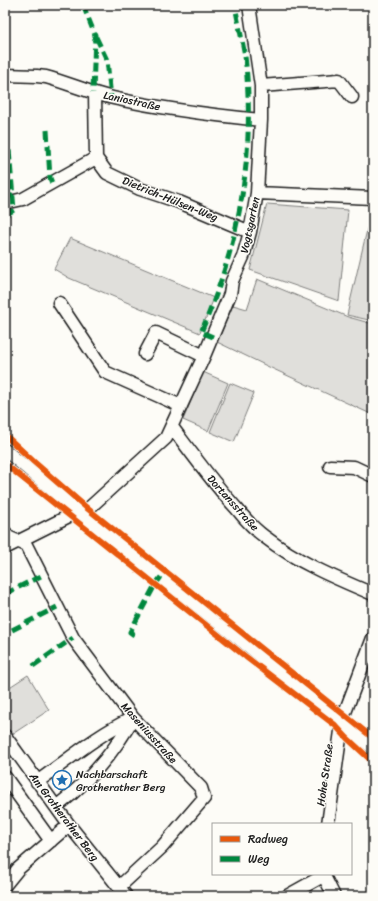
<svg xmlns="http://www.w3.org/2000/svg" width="378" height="901" font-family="Sriracha,sans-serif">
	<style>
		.green { fill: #e0dfdb; stroke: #7e7e7c }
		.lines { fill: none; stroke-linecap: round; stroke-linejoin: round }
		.minor-casing { stroke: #1c1c1c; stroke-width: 15 }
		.minor { stroke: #fdfcf7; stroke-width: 12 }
		.quiet { stroke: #00873e; stroke-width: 5; stroke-dasharray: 10 5; stroke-linecap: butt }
		.cycleway-casing { stroke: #fdfcf7; stroke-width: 8 }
		.cycleway { stroke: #e8590c; stroke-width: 6 }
		.labels { text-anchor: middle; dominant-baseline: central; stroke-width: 3; stroke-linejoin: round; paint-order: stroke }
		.street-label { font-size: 11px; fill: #1c1c1c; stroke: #fdfcf7 }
		.poi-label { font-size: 11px; fill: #1c1c1c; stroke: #fdfcf7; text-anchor: start }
	</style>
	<rect width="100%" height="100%" fill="#fdfcf7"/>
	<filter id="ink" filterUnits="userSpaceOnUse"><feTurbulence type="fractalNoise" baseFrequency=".025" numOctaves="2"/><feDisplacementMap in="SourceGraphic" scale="8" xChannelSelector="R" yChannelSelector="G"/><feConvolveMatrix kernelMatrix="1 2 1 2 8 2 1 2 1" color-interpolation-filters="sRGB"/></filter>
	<g filter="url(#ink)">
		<!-- green -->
		<path class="green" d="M 267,204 L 348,210 L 339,301 L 250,270 Z
			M 370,217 L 373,218 L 373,321 L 347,315 Z
			M 70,238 L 214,298 L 200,333 L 69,278 L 54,269 Z
			M 257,279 L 348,317 L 373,324 L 373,415 L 269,367 L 217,342 L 233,305 L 247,309 Z
			M 203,372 L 228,383 L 208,431 L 183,420 Z
			M 230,383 L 254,393 L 234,442 L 210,432 Z
			M 28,675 L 49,710 L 11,735 L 5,725 L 5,690 Z"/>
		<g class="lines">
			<defs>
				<path id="minor" d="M 5,75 L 37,76 L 46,77 C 68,83 90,93 113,98 C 162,109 211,115 261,120
					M 261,86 L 339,80 L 352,97
					M 95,93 L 96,158 L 107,173 L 140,189 L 179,202 L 250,232
					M 257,193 L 373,198
					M 5,203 L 23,199 L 96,158
					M 59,303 L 105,372 L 181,406
					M 145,354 L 156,333 L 204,356
					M 172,427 C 193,455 213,483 237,509 C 245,519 254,529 265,537 C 297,562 335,578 373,594
					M 5,450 L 79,512 L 252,649 L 373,748
					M 330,466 L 354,467 L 373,476
					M 5,532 L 8,537 L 26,545 L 73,638 L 133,718 L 201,788 L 204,798 L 162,847 L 119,887
					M 5,548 L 69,516 L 88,509 L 166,438 L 204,356 L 230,294 L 232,281 L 243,257 L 250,232 L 257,193 L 261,120 L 261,86 L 249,5
					M 5,736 L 69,825 L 126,896
					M 5,777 L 51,841
					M 37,782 C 68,760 98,734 133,718
					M 56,807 C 87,783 114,753 133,718
					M 328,824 L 341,731 L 341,723 L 373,638
					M 323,874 L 334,896
					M 5,885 L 18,869 L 69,825
					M 287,896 L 323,876"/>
			</defs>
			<!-- minor casing -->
			<use href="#minor" class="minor-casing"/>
			<!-- minor -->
			<use href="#minor" class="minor"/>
			<!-- quiet -->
			<path class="quiet" d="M 83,5 L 95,35 L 93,93
				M 96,37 L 107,60 L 111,98
				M 47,130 L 50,178 L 52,183
				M 5,193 L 13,197
				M 5,215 L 14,210 L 9,150
				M 213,337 L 201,332 C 240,244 256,152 245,56 C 242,39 238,22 235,5
				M 5,594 L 41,576
				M 12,630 L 57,607
				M 134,635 L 130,632 L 155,585 L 161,577
				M 33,666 L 73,638"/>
			<defs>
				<path id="cycleway" d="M 5,435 L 34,462 L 88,509 L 373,738
					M 5,464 L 246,657 L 335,725 L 347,738 L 373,762"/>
			</defs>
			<!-- cycleway casing -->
			<use href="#cycleway" class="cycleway-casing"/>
			<!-- cycleway -->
			<use href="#cycleway" class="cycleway"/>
		</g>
	</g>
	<!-- icons -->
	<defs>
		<symbol id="sight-ring" viewBox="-11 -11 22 22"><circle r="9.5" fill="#fdfcf7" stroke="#1f6fb2" stroke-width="1.5"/><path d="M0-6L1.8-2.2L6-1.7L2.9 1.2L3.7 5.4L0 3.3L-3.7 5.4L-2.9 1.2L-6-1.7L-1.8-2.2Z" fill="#1f6fb2"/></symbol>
	</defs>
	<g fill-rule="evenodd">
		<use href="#sight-ring" x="51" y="769" width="22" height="22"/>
	</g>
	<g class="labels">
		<!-- street labels -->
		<g class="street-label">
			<text transform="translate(132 101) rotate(12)">Laniostraße</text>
			<text transform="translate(170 199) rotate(22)">Dietrich-Hülsen-Weg</text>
			<text transform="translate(250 225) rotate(-78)">Vogtsgarten</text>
			<text transform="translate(233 503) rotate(48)">Dortansstraße</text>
			<text transform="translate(149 733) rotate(48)">Maseniusstraße</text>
			<text transform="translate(325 775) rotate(-82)">Hohe Straße</text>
			<text transform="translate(64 817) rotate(53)">Am Grotherather Berg</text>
		</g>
		<!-- poi labels -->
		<g class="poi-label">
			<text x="76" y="774">Nachbarschaft<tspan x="76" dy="13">Grotherather Berg</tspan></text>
		</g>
	</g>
	<!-- margin -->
	<rect width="378" height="901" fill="none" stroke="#fdfcf7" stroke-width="20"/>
	<rect x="10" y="10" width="358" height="881" fill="none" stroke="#1c1c1c" stroke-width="1.5" filter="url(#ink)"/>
	<!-- legend -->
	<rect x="212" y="823" width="140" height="52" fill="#fdfcf7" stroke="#a3a29f"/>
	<rect x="220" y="836" width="20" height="6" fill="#e8590c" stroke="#a3a29f"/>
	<text x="248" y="843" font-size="12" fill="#1c1c1c">Radweg</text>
	<rect x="220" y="856" width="20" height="6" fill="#00873e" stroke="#a3a29f"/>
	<text x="248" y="863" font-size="12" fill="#1c1c1c">Weg</text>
</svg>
